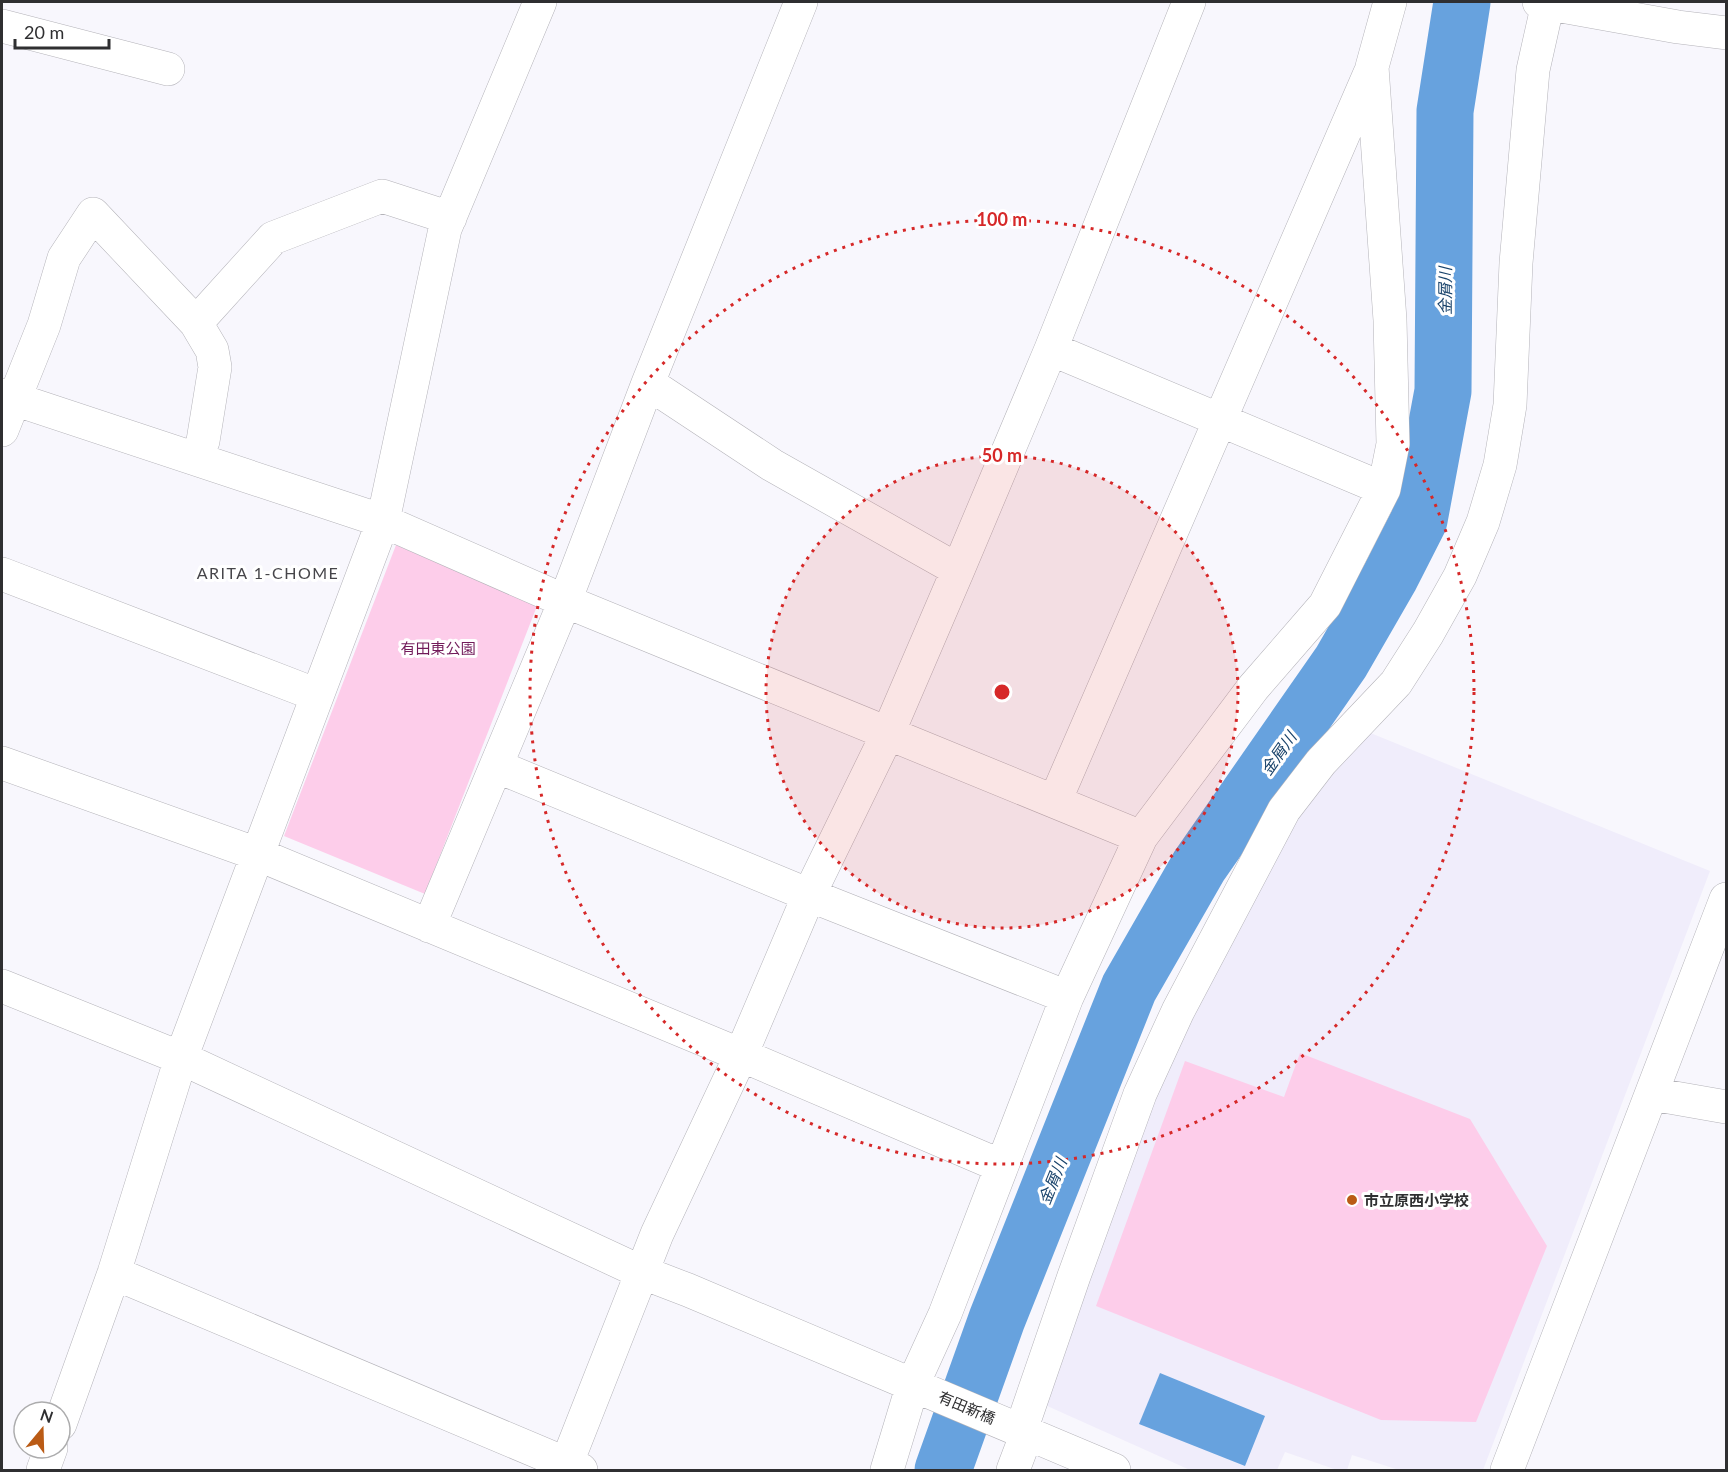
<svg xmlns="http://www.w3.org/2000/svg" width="1728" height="1472" font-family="Lato,'Noto Sans JP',sans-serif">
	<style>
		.built { fill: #f0edfb }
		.green { fill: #fdcdea }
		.water { fill: #67a2de }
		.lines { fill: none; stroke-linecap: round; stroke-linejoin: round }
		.river { stroke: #67a2de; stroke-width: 57 }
		.minor-casing { stroke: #b4b3b9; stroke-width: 34 }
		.minor { stroke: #fff; stroke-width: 33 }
		.ring { fill: none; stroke: #d62828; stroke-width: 3; stroke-dasharray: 3 6 }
		.poi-dot { fill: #ba5b15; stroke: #fff; stroke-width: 2 }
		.labels { text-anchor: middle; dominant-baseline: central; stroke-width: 6; stroke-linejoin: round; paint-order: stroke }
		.park-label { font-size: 15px; fill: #721b5a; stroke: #fff }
		.poi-label { font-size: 15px; font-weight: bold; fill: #2f2f31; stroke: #fff; text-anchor: start }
		.street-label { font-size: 15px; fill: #2f2f31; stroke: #fff }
		.water-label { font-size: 16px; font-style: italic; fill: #19436b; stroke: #fff }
		.neighbourhood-label { font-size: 16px; letter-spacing: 1.5px; fill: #46454a; stroke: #fff }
		.centre { fill: #d62828; stroke: #fff; stroke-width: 3 }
		.ring-label { font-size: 18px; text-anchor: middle; font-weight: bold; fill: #d62828; stroke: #fff; stroke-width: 6; stroke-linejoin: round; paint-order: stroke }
	</style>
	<rect width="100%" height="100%" fill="#f8f7fd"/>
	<!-- built -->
	<path class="built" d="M 1368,732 L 1710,871 L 1483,1470 L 1399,1470 L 1352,1455 L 1347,1470 L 1337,1470 L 1285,1452 L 1277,1470 L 1190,1470 L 1045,1405 L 1193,995 L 1308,785 Z"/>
	<!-- green -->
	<path class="green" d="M 396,545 L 537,606 L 425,894 L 284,836 Z
		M 1300,1053 L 1470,1119 L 1547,1246 L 1476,1422 L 1381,1420 L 1096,1306 L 1185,1061 L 1284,1097 Z"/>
	<!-- water -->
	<path class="water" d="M 1160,1373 L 1265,1416 L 1245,1466 L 1139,1424 Z"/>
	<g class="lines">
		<!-- river -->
		<path class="river" d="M 943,1470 L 997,1319 L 1129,988 L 1199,866 L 1341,662 L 1390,577 L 1419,520 L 1443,391 L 1445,111 L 1462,2"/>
		<defs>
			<path id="minor" d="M 1539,2 L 1678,27 L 1726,33
				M 2,26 L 168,69
				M 196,323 L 212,350 L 215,367 L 203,441 L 196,459
				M 1051,349 L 1384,489
				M 648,383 L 772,465 L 958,570
				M 2,395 L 383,521 L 565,601 L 1141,837 L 1253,688 L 1325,605 L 1384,489 L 1393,444 L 1390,320 L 1372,67 L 1390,2
				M 2,430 L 44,325 L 64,258 L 93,214 L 196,323 L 273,238 L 382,196 L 450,218
				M 2,574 L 317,695
				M 2,763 L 257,854 L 741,1055 L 1001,1166
				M 496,766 L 809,895 L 1067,997
				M 1055,801 L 1370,73
				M 429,926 L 565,601 L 648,383 L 801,2
				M 2,986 L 181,1058 L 641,1272 L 688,1290 L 1114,1470
				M 1652,1094 L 1726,1107
				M 114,1273 L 581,1470
				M 60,1424 L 114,1273 L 181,1058 L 383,521 L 445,229 L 540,2
				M 1021,1430 L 1074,1276 L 1140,1094 L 1178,1011 L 1284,810 L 1321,762 L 1396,683 L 1428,633 L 1460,576 L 1483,522 L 1500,465 L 1510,405 L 1516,263 L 1533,70 L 1548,3
				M 43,1470 L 51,1448
				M 564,1470 L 657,1234 L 741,1055 L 809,895 L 888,733 L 958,570 L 1051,349 L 1189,2
				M 887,1470 L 913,1384 L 945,1314 L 1067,997 L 1141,837
				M 1013,1470 L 1027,1433
				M 1507,1470 L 1726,899"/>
		</defs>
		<!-- minor casing -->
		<use href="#minor" class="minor-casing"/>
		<!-- minor -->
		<use href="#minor" class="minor"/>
	</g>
	<!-- distance rings -->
	<circle cx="1002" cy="692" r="236" fill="#d62828" fill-opacity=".12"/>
	<g class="ring">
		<circle cx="1002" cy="692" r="236"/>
		<circle cx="1002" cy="692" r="472"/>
	</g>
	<!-- markers -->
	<circle class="poi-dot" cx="1352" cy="1200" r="6"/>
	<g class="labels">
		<!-- park labels -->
		<g class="park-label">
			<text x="438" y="648">有田東公園</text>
		</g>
		<!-- poi labels -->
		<g class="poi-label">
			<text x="1364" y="1200">市立原西小学校</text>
		</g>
		<!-- street labels -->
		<g class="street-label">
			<text transform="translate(967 1407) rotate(23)">有田新橋</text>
		</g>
		<!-- water labels -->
		<g class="water-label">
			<text transform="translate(1444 291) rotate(-90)">金屑川</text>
			<text transform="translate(1278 753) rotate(-55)">金屑川</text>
			<text transform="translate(1052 1181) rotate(-68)">金屑川</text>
		</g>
		<!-- neighbourhood labels -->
		<g class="neighbourhood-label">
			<text x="268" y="572">ARITA 1-CHOME</text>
		</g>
	</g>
	<circle cx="1002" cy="692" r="9" class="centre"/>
	<g class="ring-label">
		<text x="1002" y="226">100 m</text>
		<text x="1002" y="462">50 m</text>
	</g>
	<!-- border -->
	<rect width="1728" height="1472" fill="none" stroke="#2f2f31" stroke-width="6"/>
	<!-- north arrow -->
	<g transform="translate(42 1430) rotate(19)"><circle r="28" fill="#ffffff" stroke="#acacad" stroke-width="1.5"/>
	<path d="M0-4.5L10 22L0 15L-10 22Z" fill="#ba5b15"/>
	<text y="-9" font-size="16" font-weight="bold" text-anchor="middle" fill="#2f2f31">N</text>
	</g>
	<!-- scale -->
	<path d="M15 39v9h94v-9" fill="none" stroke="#2f2f31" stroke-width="3"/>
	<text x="24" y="39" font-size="18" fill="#2f2f31" stroke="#ffffff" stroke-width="4.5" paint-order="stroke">20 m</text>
</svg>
